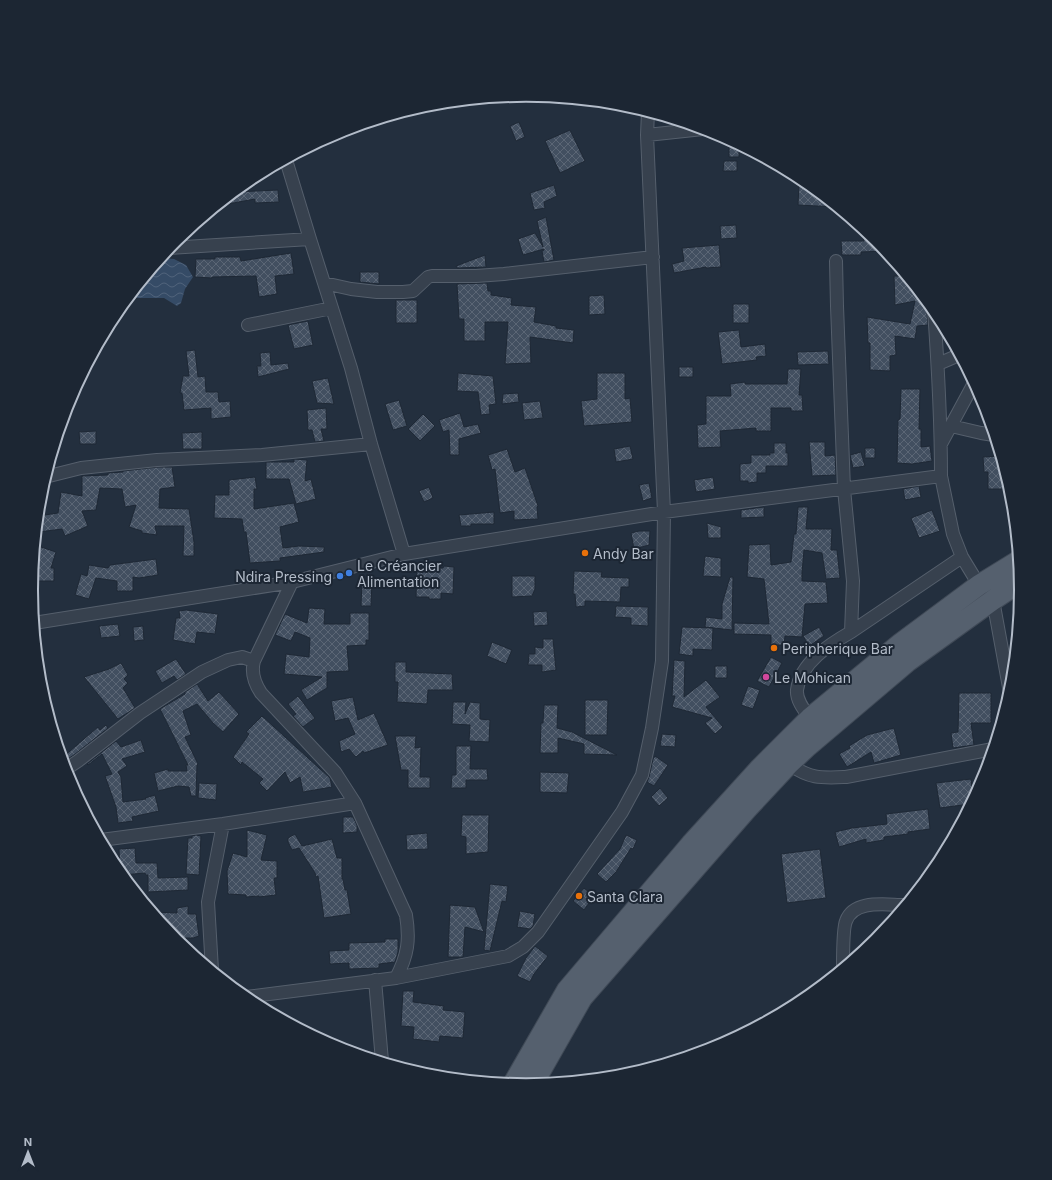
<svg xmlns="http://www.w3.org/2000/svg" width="1052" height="1180" font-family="Inter,sans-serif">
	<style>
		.water { fill: url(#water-waves) }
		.building { fill: url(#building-cross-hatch); stroke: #1e2835 }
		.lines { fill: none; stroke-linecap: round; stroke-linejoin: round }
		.street-casing { stroke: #555f6c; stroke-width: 14 }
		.primary-casing { stroke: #404a57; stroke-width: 22 }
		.street { stroke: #37414e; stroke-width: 12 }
		.primary { stroke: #55606e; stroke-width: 20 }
		.food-dot { fill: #e8710a; stroke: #1c2633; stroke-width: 1.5 }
		.shop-dot { fill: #3f7fe0; stroke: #1c2633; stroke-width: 1.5 }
		.hotel-dot { fill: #d1479c; stroke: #1c2633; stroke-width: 1.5 }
		.labels { text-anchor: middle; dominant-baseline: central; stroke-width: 4; stroke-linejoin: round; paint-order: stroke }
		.poi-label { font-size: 14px; fill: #b3bcc9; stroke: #1c2633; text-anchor: start }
		.rim { fill: none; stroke: #b3bcc9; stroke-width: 2 }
	</style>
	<defs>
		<pattern id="water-waves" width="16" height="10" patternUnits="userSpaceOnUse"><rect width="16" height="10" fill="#354b66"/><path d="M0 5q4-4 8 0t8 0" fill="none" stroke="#50637b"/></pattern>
		<pattern id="building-cross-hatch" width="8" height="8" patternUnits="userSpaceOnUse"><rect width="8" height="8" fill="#424f60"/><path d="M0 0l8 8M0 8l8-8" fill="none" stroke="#5b6675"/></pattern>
	</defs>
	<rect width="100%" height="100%" fill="#232f3e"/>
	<!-- water -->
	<path class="water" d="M 162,258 L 174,259 L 186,265 L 193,277 L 185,289 L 181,303 L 177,306 L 164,298 L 134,298 L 130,296 Z"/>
	<!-- building -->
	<path class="building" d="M 519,122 L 525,137 L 516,141 L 510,126 Z
		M 570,130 L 585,161 L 560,173 L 545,141 Z
		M 729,140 L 739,145 L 739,157 L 729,157 Z
		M 724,161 L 737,161 L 737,171 L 723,171 Z
		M 802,179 L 818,192 L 836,207 L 798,205 L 799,184 L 802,184 Z
		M 554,185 L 557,196 L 544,202 L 545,208 L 534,210 L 530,193 Z
		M 278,190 L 279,202 L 255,203 L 255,199 L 217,206 L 235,192 Z
		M 546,217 L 554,260 L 544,262 L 542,251 L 544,250 L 544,249 L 523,255 L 518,239 L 535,233 L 543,247 L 537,221 Z
		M 736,225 L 737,238 L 721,239 L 720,226 Z
		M 863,229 L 876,240 L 885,251 L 861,252 L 861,255 L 842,255 L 841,241 L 864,241 Z
		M 719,245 L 721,267 L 706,268 L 706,267 L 674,273 L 672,264 L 684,261 L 682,248 Z
		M 291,253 L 294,274 L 275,276 L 277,294 L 259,297 L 256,276 L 212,277 L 212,278 L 195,277 L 196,259 L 215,259 L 215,257 L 240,257 L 241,261 Z
		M 485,255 L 486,267 L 457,268 L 456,266 Z
		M 360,272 L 379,272 L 379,284 L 360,282 Z
		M 894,276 L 905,276 L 926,301 L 928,325 L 917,326 L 915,339 L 895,336 L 896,355 L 890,356 L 890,371 L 870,370 L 870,343 L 868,343 L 867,317 L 910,324 L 915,301 L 895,305 Z
		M 487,283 L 488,291 L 491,291 L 491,295 L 512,298 L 511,305 L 536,307 L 534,322 L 556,326 L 556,328 L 574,330 L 573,343 L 530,337 L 531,363 L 505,364 L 508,322 L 485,322 L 485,341 L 464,341 L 464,319 L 459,319 L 457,284 Z
		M 604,295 L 605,314 L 589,315 L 589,296 Z
		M 396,300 L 417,300 L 417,323 L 396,323 Z
		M 733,304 L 749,304 L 749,323 L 733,323 Z
		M 308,321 L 313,345 L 294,349 L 288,325 Z
		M 739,330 L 741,347 L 765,344 L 766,356 L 756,357 L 757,360 L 722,364 L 718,332 Z
		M 195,350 L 198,377 L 205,376 L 206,392 L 218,392 L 219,402 L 230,401 L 231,417 L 211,419 L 211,408 L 184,410 L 182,393 L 180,393 L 183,376 L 189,376 L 186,351 Z
		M 828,351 L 829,364 L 798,365 L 797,352 Z
		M 270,352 L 271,365 L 288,363 L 289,369 L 258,377 L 257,366 L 261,366 L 260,353 Z
		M 679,367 L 693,367 L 693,377 L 679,377 Z
		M 788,369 L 801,369 L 799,395 L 802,395 L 803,411 L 791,411 L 791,408 L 771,408 L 771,431 L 756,431 L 756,428 L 720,431 L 721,447 L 698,448 L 697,425 L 706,424 L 706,396 L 731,396 L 730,384 L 745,382 L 745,384 L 787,384 Z
		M 458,373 L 493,376 L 496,404 L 489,405 L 490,414 L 481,415 L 478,392 L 457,391 Z
		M 597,373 L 625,373 L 625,399 L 630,398 L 632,422 L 584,426 L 581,401 L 597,399 Z
		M 328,378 L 334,404 L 317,403 L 312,381 Z
		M 901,389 L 920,389 L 919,429 L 921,429 L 921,447 L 930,446 L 932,461 L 912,464 L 897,463 L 898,420 L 900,419 Z
		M 518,393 L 519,402 L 502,404 L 503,394 Z
		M 399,400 L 407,426 L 393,430 L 385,404 Z
		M 540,401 L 543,418 L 524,420 L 522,403 Z
		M 326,408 L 327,429 L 321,429 L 324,441 L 315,442 L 312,430 L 308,430 L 307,410 Z
		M 460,413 L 464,427 L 478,424 L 481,433 L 459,439 L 459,455 L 450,455 L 449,430 L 443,432 L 439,420 Z
		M 423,414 L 435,426 L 420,441 L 408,429 Z
		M 96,431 L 96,444 L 80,444 L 79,432 Z
		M 202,432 L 202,449 L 183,449 L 182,433 Z
		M 809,442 L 825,442 L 825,456 L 835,455 L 836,475 L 812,476 Z
		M 774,443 L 786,443 L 786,453 L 788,453 L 788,466 L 766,466 L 766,473 L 757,473 L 757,482 L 748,483 L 748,481 L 740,481 L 740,464 L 751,463 L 751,455 L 770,455 L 770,453 L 774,453 Z
		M 630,446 L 633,459 L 616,462 L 614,449 Z
		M 865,448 L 875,448 L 875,458 L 865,458 Z
		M 507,449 L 515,472 L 525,468 L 538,506 L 537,507 L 538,519 L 514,520 L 514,511 L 500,513 L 495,469 L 492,470 L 488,455 Z
		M 861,452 L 865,466 L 853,468 L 850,455 Z
		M 1000,456 L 1006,475 L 1006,489 L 988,489 L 988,472 L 984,472 L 983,457 Z
		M 294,459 L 307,460 L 305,481 L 311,479 L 316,499 L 296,504 L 289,479 L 266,479 L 266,462 L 294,462 Z
		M 158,467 L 172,467 L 175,487 L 160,489 L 159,508 L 189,509 L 194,542 L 194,556 L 183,556 L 184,526 L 155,526 L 157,535 L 142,533 L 142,531 L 129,527 L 136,505 L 125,507 L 122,489 L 100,488 L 96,510 L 82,511 L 88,526 L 65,536 L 62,529 L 39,532 L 38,516 L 58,513 L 61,492 L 82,496 L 82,476 L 108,475 L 108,473 L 123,472 L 123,471 Z
		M 255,477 L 257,489 L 254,489 L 254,509 L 294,503 L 299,522 L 280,527 L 283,548 L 299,546 L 324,547 L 324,552 L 280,558 L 280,561 L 250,563 L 246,532 L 244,532 L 242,519 L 214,518 L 215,495 L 229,495 L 229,480 Z
		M 713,477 L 715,489 L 696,492 L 694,480 Z
		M 649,483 L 652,498 L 643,501 L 639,485 Z
		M 919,486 L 921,497 L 905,500 L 903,489 Z
		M 429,487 L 433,498 L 424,502 L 419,491 Z
		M 764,507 L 764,517 L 741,518 L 741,510 Z
		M 798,507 L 808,507 L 806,529 L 832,529 L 831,550 L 837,550 L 840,578 L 826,579 L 822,553 L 804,550 L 802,573 L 802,581 L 826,582 L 828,603 L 805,604 L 802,637 L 785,636 L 784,645 L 771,645 L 771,635 L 734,634 L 734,623 L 769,624 L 764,579 L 747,577 L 749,545 L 770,544 L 771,565 L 791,562 L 794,534 L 796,534 Z
		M 932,510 L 940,531 L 919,538 L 911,518 Z
		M 494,512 L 494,524 L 471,524 L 471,526 L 461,526 L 459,515 Z
		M 707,523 L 721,527 L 721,538 L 708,538 Z
		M 639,531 L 650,531 L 649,545 L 634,549 L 631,533 Z
		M 38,546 L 56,552 L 51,568 L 54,568 L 54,581 L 38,581 L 38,557 L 36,556 Z
		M 705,556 L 721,558 L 721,577 L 703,576 Z
		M 156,559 L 158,575 L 139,578 L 133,577 L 133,591 L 117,591 L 117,581 L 96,578 L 89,599 L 75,595 L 81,574 L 87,576 L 89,565 L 108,568 L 110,565 Z
		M 444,566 L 454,567 L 453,594 L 441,593 L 441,599 L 429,599 L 429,597 L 416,597 L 417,568 L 443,568 Z
		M 574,571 L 602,572 L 601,577 L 629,578 L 629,587 L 621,587 L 620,602 L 585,601 L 585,606 L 576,607 L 575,594 L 573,594 Z
		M 512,576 L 535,576 L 535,589 L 532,596 L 512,597 Z
		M 730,577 L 733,577 L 732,630 L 705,627 L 706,617 L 722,619 L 722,604 Z
		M 362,581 L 372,581 L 371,606 L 361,606 Z
		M 616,606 L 648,607 L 648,626 L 631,625 L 631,618 L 615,617 Z
		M 309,608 L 325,609 L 324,624 L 350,624 L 350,613 L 369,613 L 369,640 L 366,640 L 366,645 L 347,646 L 349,671 L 327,672 L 327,688 L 307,700 L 301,690 L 322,677 L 284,674 L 286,654 L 309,657 L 310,638 L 295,632 L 291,641 L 275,635 L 285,614 L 307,623 Z
		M 186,610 L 218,614 L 215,634 L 197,632 L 195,644 L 173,640 L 176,618 L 180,618 L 179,611 Z
		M 547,611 L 548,625 L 534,626 L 533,612 Z
		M 118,624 L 120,636 L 101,638 L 99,626 Z
		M 143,626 L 144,640 L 134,641 L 133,627 Z
		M 682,627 L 713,628 L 712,650 L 693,649 L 693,656 L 679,654 Z
		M 819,627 L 824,636 L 809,646 L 803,636 Z
		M 543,639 L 553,639 L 556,670 L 542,672 L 542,665 L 528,665 L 529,654 L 535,654 L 535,647 L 543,648 Z
		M 492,642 L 512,650 L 506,664 L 487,656 Z
		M 771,657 L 782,663 L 769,687 L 757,681 Z
		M 176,659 L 186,674 L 177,680 L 174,676 L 162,683 L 155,671 Z
		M 674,660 L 685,661 L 684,697 L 706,680 L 720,697 L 706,707 L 723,727 L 715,734 L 705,723 L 712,718 L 672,707 L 675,696 L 672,696 Z
		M 395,662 L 406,662 L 406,672 L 452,674 L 453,690 L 428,690 L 427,704 L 397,702 L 398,682 L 395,682 Z
		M 121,663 L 128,675 L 124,679 L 128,683 L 123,688 L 135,708 L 118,719 L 84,677 L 109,669 Z
		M 715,666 L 727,666 L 727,678 L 715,678 Z
		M 197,684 L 208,701 L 219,692 L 239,714 L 223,732 L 213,723 L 197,704 L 183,711 L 191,735 L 185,737 L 198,764 L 197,765 L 196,796 L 191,796 L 189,787 L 178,786 L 158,791 L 154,773 L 168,769 L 168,771 L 187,771 L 186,765 L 188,765 L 160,709 L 185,694 L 185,692 Z
		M 748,686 L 760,690 L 753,709 L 741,705 Z
		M 959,693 L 991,693 L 991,723 L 971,723 L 974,745 L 953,748 L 951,733 L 958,732 Z
		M 298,696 L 315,718 L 303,727 L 293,716 L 296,714 L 288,704 Z
		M 353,697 L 358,720 L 374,713 L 388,745 L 364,753 L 363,751 L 356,757 L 349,749 L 341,752 L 339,741 L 355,734 L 348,718 L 335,721 L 331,701 Z
		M 585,700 L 608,700 L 607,735 L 585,735 Z
		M 453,702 L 466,702 L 465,714 L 470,702 L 480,703 L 480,719 L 490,720 L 489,742 L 469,741 L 470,725 L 452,724 Z
		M 544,705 L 558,705 L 557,728 L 572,732 L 617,755 L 584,754 L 584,744 L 558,738 L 558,753 L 540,753 L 541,723 L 543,723 Z
		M 262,716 L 330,778 L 332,787 L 303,792 L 300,777 L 290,783 L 285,772 L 267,791 L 259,783 L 263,779 L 242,762 L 241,765 L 233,757 L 249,734 L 246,732 Z
		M 106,725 L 108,728 L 74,755 L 66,760 L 63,757 L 98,727 L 100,730 Z
		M 894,728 L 901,755 L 874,763 L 871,752 L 847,767 L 839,754 L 850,748 L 849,746 L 867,735 Z
		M 662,734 L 676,735 L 675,747 L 660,746 Z
		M 395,736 L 416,736 L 415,748 L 421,747 L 420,777 L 430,777 L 430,788 L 408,788 L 408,770 L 401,770 Z
		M 141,740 L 145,752 L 122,759 L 127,766 L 118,772 L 121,777 L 123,802 L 146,799 L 145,798 L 155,795 L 159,811 L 132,817 L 133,821 L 118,823 L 116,807 L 105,776 L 112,774 L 102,754 L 88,765 L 87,764 L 116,741 L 121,747 Z
		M 456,746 L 471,746 L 470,769 L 487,769 L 488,780 L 466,780 L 466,788 L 451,788 L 452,775 L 456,775 Z
		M 655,756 L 668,765 L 654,786 L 647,782 L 649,777 L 653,759 Z
		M 540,772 L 569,773 L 567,793 L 540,792 Z
		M 971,779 L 973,798 L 970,804 L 940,808 L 936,783 Z
		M 199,783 L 217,784 L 216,800 L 198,798 Z
		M 660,788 L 668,798 L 659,806 L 651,797 Z
		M 928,809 L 930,829 L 908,832 L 908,834 L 884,837 L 884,840 L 866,843 L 866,839 L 839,847 L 835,832 L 852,828 L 887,824 L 886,814 Z
		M 462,815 L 489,815 L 488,852 L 466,854 L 466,837 L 461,836 Z
		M 343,817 L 353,817 L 357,825 L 357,832 L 343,833 Z
		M 247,830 L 267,835 L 261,860 L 277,861 L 277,878 L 274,878 L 276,895 L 259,897 L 259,896 L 246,897 L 246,895 L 228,894 L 227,871 L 233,853 L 247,857 Z
		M 427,833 L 428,849 L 407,850 L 406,835 Z
		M 295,834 L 302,846 L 332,839 L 337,858 L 342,858 L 342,879 L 343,879 L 345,890 L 347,890 L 351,914 L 324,918 L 318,876 L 316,877 L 315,873 L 299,848 L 292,850 L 288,842 L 288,838 Z
		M 196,835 L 201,836 L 199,875 L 186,874 L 188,838 L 192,838 L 192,836 Z
		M 626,835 L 637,840 L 633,849 L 631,848 L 616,872 L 606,882 L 597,874 L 620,849 Z
		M 135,848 L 136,863 L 157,863 L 158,878 L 188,877 L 188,890 L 148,892 L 148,875 L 146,875 L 145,873 L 122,875 L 120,872 L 119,849 Z
		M 820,849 L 826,898 L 787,903 L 781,854 Z
		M 490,884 L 508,886 L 506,902 L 502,901 L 490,951 L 484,950 Z
		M 584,888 L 592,895 L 592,899 L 584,910 L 573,901 Z
		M 450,905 L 475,907 L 484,932 L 465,927 L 463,957 L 448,957 Z
		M 188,906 L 188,914 L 196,914 L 199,936 L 193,938 L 184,938 L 184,947 L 176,940 L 153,912 L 177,913 L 177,908 Z
		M 520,911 L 535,914 L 533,926 L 530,929 L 517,927 Z
		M 385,939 L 398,939 L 398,952 L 395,962 L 379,964 L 379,968 L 349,969 L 349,963 L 330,964 L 329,951 L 349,950 L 349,943 L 385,942 Z
		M 535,946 L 548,956 L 534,974 L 530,982 L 517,976 L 526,958 Z
		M 403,991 L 414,991 L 413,1002 L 444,1006 L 443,1010 L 465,1012 L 463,1038 L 440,1036 L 439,1042 L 413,1039 L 414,1027 L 401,1026 Z"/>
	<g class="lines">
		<defs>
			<path id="street" d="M 647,135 L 703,129
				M 286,160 L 310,239 L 351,368 L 371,444 L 404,554
				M 169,248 L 310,239
				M 324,283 L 351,289 L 377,292 L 403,292 L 413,291 L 428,277 L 432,276 L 476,276 L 504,274 L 653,257
				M 248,325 L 332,308
				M 938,364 L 959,355
				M 951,426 L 981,433 L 994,435
				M 941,444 L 974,383
				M 941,476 L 953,534 L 962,557 L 979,585
				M 45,477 L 81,468 L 157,460 L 262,455 L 371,444
				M 292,582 L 254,661 C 251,672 255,684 261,693 L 335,772 L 355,803 L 406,915 C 410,940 408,955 396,978
				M 993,600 L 1010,693
				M 34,623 L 292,582 L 404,554 L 664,512 L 941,476 C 941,421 938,366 934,310
				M 851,632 L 962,557
				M 810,718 C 804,710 796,700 797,690 C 800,663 830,644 851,632 L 853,581 L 844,489 L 837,306 L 836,261
				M 789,764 C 810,779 821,778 846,777 L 993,749
				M 66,769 L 78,761 L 140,713 L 202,672 L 228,660 L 242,657 L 254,661
				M 101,840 L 223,824 L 355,803
				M 843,967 C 843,957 843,928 846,921 C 854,899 886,905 904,905
				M 212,970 L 208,902 L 223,824
				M 375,980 L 382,1061
				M 246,997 L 396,978 L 508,956 L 523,947 L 538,932 L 622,812 L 642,775 L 652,728 L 662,661 L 664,512 L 647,135 L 648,112"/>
			<path id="primary" d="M 513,1084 L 567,990 L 691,844 L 760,768 L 810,718 L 901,643 L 979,585 L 1018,561
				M 533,1084 L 582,998 L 747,809 L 789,764 L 808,746 L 907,662 L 993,600 L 1020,582"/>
		</defs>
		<!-- street casing -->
		<use href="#street" class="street-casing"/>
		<!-- primary casing -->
		<use href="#primary" class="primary-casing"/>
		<!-- street -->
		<use href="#street" class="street"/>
		<!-- primary -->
		<use href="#primary" class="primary"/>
	</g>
	<!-- markers -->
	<g class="food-dot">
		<circle cx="585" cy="553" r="4"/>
		<circle cx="774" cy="648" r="4"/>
		<circle cx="579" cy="896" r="4"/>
	</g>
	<g class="shop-dot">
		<circle cx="349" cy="573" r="4"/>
		<circle cx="340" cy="576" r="4"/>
	</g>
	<circle class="hotel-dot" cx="766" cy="677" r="4"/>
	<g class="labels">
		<!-- poi labels -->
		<g class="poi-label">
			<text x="593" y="553">Andy Bar</text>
			<text x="357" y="565">Le Créancier<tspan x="357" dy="16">Alimentation</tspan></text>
			<text x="332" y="576" text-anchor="end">Ndira Pressing</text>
			<text x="782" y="648">Peripherique Bar</text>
			<text x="774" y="677">Le Mohican</text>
			<text x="587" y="896">Santa Clara</text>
		</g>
	</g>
	<!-- crop -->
	<path d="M0 0H1052V1180H0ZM38 590a488 488 0 1 1 976 0a488 488 0 1 1-976 0Z" fill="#1c2633" fill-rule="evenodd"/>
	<path class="rim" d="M38 590a488 488 0 1 1 976 0a488 488 0 1 1-976 0Z"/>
	<!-- north arrow -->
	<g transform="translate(28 1152)" stroke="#1c2633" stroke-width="3" paint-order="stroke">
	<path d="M0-3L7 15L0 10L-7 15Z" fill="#b3bcc9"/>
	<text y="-6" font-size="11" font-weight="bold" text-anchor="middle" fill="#b3bcc9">N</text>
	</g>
</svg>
